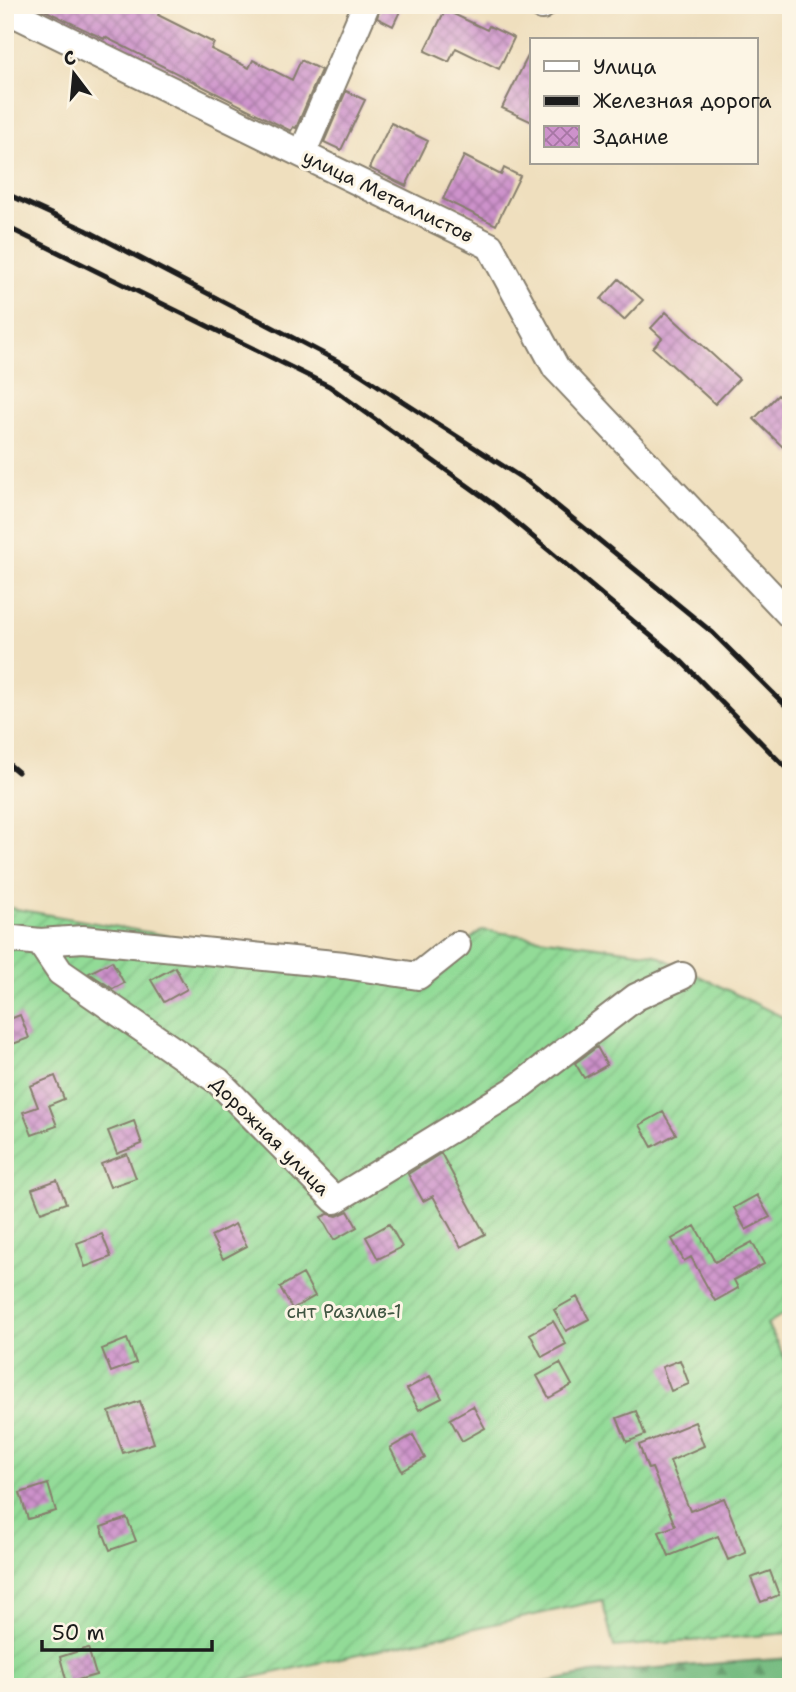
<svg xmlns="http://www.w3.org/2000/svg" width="796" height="1692" font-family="'Shantell Sans',sans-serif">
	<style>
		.forest { fill: url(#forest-firs); stroke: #486c4e; stroke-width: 2 }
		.garden { fill: url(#garden-furrows); stroke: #577c5a; stroke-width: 2 }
		.building { fill: url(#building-cross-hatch) }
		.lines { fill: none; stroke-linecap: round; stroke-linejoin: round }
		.street-casing { stroke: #867e6d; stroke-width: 30 }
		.street { stroke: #fff; stroke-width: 26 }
		.rail { stroke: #1c1c1c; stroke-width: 5 }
		.labels { text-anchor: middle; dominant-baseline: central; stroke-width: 6; stroke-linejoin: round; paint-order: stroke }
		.street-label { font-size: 19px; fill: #1c1c1c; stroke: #fcf5e5 }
		.park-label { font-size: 19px; fill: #3f5541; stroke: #fcf5e5 }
	</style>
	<defs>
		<pattern id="forest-firs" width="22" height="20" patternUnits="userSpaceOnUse" patternTransform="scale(1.75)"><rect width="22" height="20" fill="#75bb80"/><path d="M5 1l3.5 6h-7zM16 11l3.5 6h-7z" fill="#5f9768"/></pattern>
		<pattern id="garden-furrows" width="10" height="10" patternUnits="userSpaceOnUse" patternTransform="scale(1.75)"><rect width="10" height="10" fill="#92db97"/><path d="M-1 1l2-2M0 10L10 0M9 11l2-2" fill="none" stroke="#7dbb82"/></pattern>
		<pattern id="building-cross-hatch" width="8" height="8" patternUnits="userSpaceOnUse" patternTransform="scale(1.75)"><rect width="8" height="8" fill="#cd92cb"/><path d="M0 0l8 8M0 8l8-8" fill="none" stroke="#a676a4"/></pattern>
	</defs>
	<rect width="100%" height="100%" fill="#fcf5e5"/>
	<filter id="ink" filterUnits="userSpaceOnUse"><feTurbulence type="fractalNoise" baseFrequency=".0143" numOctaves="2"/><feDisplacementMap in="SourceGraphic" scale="14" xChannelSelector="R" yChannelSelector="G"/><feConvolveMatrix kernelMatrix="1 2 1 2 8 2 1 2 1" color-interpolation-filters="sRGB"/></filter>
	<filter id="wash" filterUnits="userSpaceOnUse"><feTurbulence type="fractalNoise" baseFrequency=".00686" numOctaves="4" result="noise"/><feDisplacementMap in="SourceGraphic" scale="28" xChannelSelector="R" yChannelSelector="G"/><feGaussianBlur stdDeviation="1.57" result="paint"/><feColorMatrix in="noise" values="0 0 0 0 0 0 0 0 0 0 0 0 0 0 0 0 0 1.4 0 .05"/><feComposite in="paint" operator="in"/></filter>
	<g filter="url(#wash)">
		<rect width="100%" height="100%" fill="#efdfbe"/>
		<!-- forest -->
		<path class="forest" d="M 791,1658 L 791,1687 L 526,1687 L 591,1673 Z"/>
		<!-- garden -->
		<path class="garden" d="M 5,907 L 418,980 L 482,930 L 654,954 L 791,1021 L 791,1309 L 767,1324 L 791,1370 L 791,1633 L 614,1647 L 602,1600 L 210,1687 L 5,1687 Z"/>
		<g id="blocks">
			<!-- building -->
			<path class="building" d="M 34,5 L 163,5 L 158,15 L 214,43 L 211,49 L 249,68 L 253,60 L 292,80 L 301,60 L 321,70 L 296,128 L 293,127 L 291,131 L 105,37 L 104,39 Z
				M 381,5 L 403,5 L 393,26 L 377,18 Z
				M 445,10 L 487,30 L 489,26 L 514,38 L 499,69 L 456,48 L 449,62 L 425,51 Z
				M 532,48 L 532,122 L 502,108 Z
				M 346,91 L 365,100 L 341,150 L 324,142 Z
				M 391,123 L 428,141 L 406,186 L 369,168 Z
				M 464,156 L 501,175 L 504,168 L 520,176 L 496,225 L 443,199 Z
				M 619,279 L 643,300 L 624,320 L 601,299 Z
				M 666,312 L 739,379 L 715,404 L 653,348 L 662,338 L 651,328 Z
				M 778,395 L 791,407 L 791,455 L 754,419 Z
				M 112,961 L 124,983 L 113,989 L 89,973 Z
				M 175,967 L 187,989 L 164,1002 L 151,980 Z
				M 20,1015 L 29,1038 L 5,1047 L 5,1021 Z
				M 597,1047 L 607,1065 L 584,1078 L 575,1063 Z
				M 55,1076 L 64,1099 L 49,1105 L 57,1126 L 32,1135 L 23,1112 L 38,1107 L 30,1086 Z
				M 663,1112 L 676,1134 L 652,1147 L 640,1125 Z
				M 134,1121 L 142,1144 L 117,1154 L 108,1131 Z
				M 441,1153 L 485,1234 L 461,1247 L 433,1196 L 423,1201 L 408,1174 Z
				M 127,1154 L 136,1178 L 110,1187 L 101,1164 Z
				M 57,1180 L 66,1203 L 41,1212 L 32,1189 Z
				M 757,1195 L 770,1217 L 746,1230 L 734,1208 Z
				M 348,1211 L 357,1227 L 334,1240 L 321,1217 L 328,1214 L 337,1216 Z
				M 235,1224 L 247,1246 L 223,1259 L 211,1236 Z
				M 389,1224 L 402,1247 L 378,1259 L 366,1237 Z
				M 695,1226 L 715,1262 L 752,1242 L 764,1264 L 734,1280 L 738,1288 L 715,1301 L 691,1257 L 684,1261 L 672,1239 Z
				M 102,1234 L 111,1257 L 85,1267 L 77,1243 Z
				M 303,1274 L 315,1296 L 292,1309 L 280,1287 Z
				M 577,1297 L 589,1319 L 566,1331 L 554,1310 Z
				M 553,1321 L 566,1344 L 542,1357 L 530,1334 Z
				M 127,1339 L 136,1363 L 111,1372 L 102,1349 Z
				M 680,1360 L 689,1384 L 671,1391 L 662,1367 Z
				M 560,1363 L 572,1385 L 549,1398 L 537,1376 Z
				M 430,1376 L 442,1398 L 419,1410 L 407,1389 Z
				M 140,1401 L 154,1443 L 123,1453 L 109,1412 Z
				M 473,1406 L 485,1428 L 462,1441 L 450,1419 Z
				M 636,1411 L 645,1435 L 627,1442 L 617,1418 Z
				M 695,1422 L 704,1446 L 670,1461 L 690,1511 L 724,1498 L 746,1553 L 728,1560 L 718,1536 L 669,1556 L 659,1532 L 675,1526 L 652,1468 L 648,1469 L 639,1445 Z
				M 413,1435 L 425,1458 L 402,1471 L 390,1448 Z
				M 48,1484 L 56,1511 L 28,1519 L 20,1493 Z
				M 127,1518 L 136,1541 L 110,1550 L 101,1527 Z
				M 770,1571 L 779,1595 L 761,1602 L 751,1578 Z
				M 88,1648 L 96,1675 L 67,1683 L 60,1657 Z"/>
		</g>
	</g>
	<g filter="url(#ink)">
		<use href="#blocks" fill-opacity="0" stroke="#867e6d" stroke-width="2"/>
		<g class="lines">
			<defs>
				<path id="street" d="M 540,5 L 542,6
					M 5,9 L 490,246 L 556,368 L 791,616
					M 302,154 L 366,5
					M 5,938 L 40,942 L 60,972 L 218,1081 L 335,1200 L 513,1091 L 636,997 L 682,976
					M 40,942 L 83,939 L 344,965 L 418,976 L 457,945"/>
			</defs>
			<!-- street casing -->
			<use href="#street" class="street-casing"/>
			<!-- street -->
			<use href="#street" class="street"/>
			<!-- rail -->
			<path class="rail" d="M 5,193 L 86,230 L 349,367 L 528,482 L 713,633 L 791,711
				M 5,226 L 329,386 L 496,506 L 682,662 L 791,773
				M 5,761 L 18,772"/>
		</g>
	</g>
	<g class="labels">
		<!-- street labels -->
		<g class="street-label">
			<text transform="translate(388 196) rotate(26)">улица Металлистов</text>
			<text transform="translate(270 1136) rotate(45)">Дорожная улица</text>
		</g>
		<!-- park labels -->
		<g class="park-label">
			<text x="344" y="1311">снт Разлив-1</text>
		</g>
	</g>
	<!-- margin -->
	<rect width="796" height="1692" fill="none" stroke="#fcf5e5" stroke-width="28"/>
	<!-- legend -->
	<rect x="530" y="38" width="228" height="126" fill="#fcf5e5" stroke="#a29e95" stroke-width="2"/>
	<rect x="544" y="61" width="35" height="10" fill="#ffffff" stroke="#a29e95" stroke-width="2"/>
	<text x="593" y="74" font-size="21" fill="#1c1c1c">Улица</text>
	<rect x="544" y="96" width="35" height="10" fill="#1c1c1c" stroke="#a29e95" stroke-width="2"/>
	<text x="593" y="108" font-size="21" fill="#1c1c1c">Железная дорога</text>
	<rect x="544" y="126" width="35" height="21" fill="url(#building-cross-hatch)" stroke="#a29e95" stroke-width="2"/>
	<text x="593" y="144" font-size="21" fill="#1c1c1c">Здание</text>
	<!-- north arrow -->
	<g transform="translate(74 74) rotate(344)" stroke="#fcf5e5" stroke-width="5" paint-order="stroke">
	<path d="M0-5L12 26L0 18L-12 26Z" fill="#1c1c1c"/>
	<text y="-10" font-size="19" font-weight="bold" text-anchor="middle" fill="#1c1c1c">С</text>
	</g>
	<!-- scale -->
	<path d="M42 1640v10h170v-10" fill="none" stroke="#1c1c1c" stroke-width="3.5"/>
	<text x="52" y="1640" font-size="21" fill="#1c1c1c" stroke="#fcf5e5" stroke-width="5" paint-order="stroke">50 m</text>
</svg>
